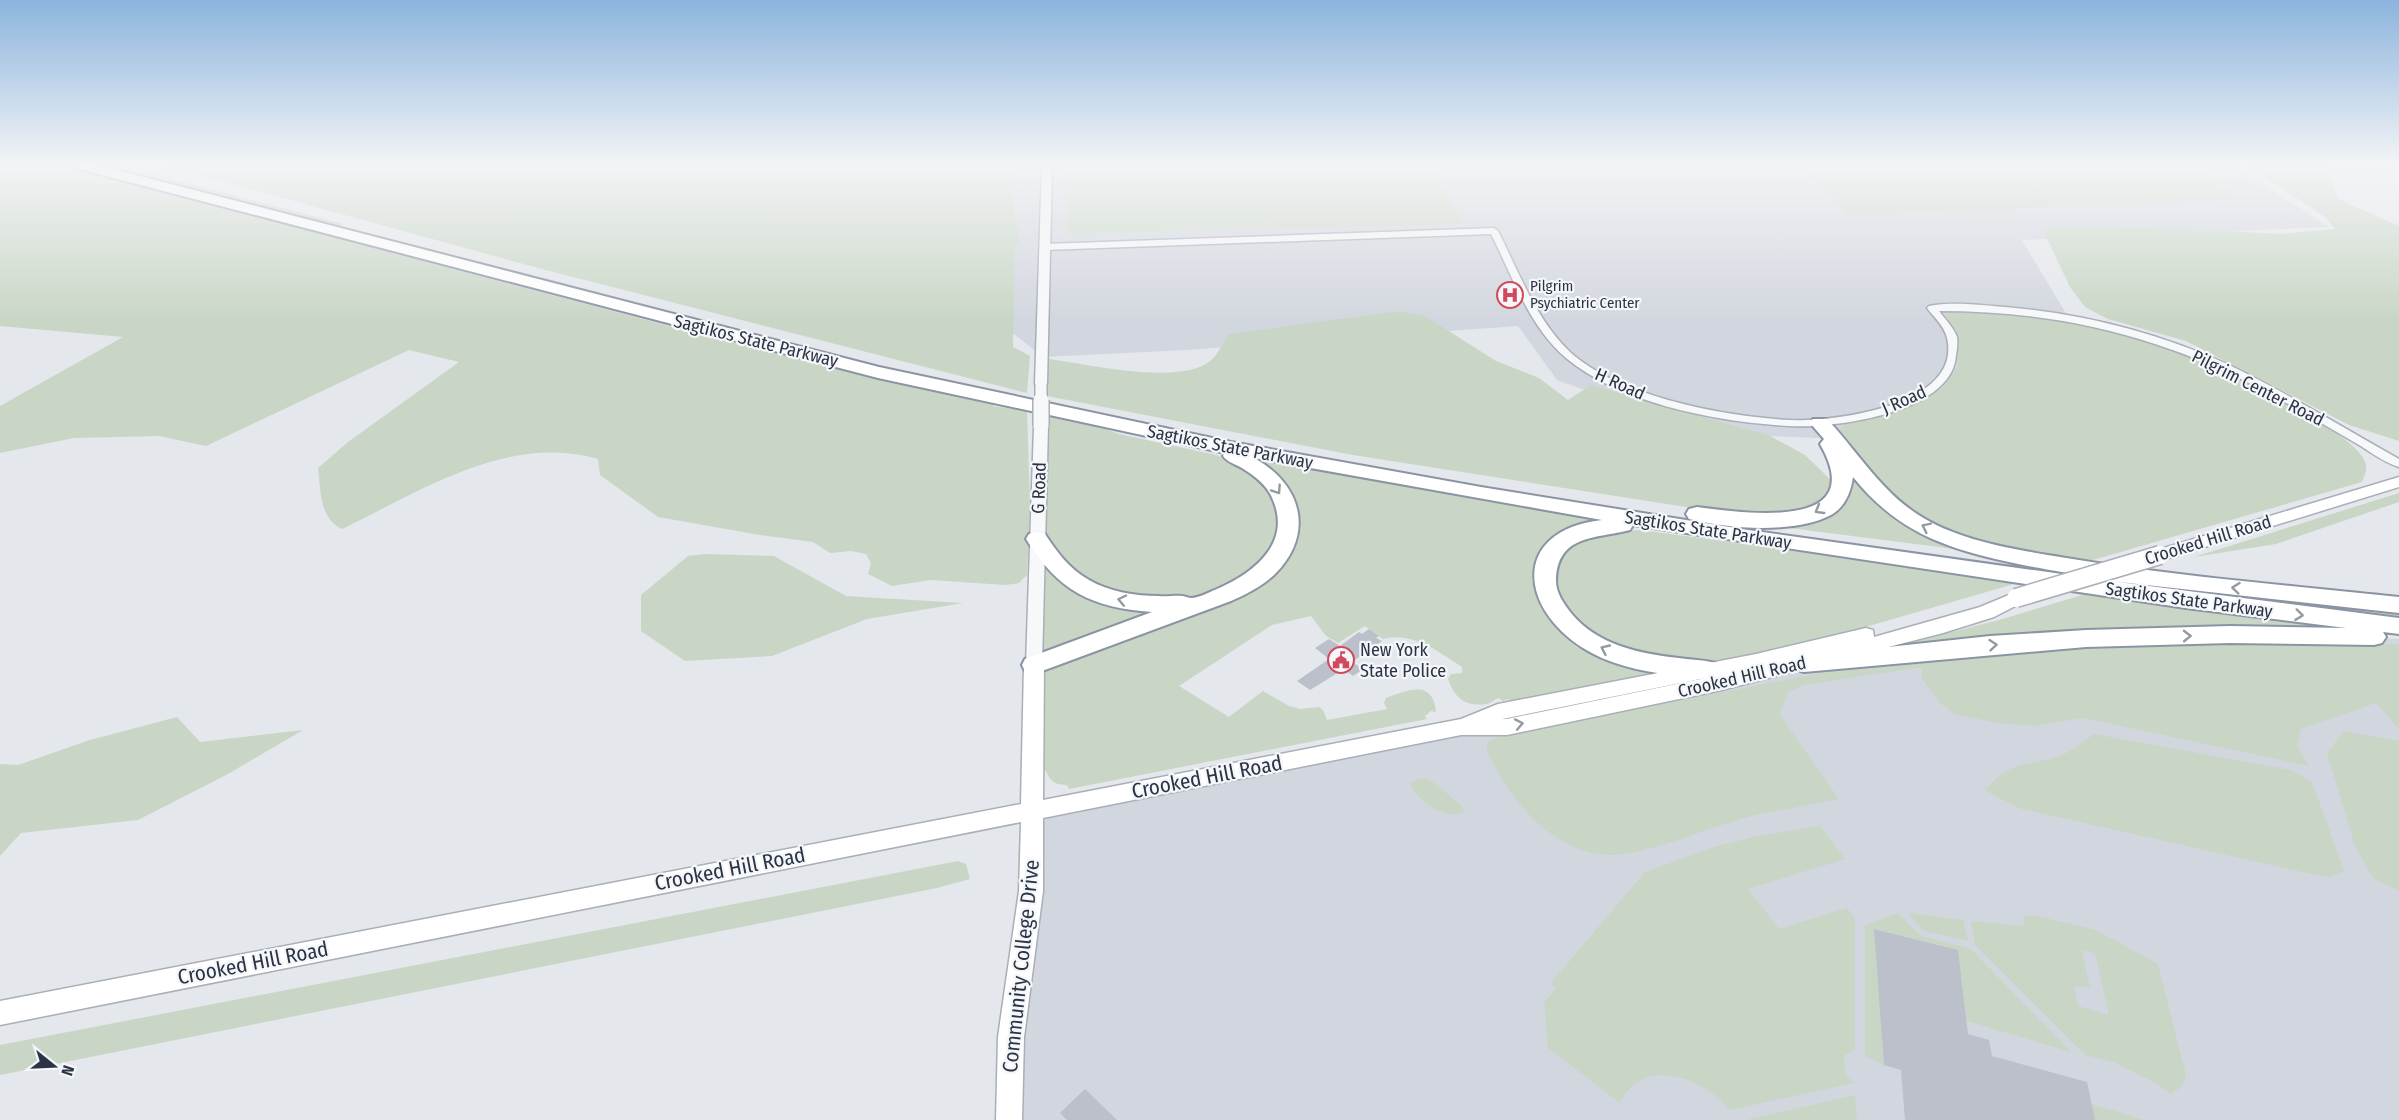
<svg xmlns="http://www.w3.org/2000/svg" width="2399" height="1120" font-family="'Fira Sans Condensed',sans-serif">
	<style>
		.built { fill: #d2d6de }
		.green { fill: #c9d6c5; fill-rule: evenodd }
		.building { fill: #bbc0ca }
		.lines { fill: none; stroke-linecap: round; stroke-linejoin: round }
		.minor-casing { stroke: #a9aeb7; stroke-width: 3 }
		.tertiary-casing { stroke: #a9aeb7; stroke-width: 3 }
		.secondary-casing { stroke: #a9aeb7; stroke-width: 3 }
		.motorway-casing { stroke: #8b94a3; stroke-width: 4 }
		.minor { fill: #f7f8fa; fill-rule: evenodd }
		.tertiary { fill: #f7f8fa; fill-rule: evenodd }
		.secondary { fill: #fff; fill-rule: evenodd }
		.motorway { fill: #fff; fill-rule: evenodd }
		.tertiary-bridge-far1-casing { stroke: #a9aeb7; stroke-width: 14; stroke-linecap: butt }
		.tertiary-bridge-casing { stroke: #a9aeb7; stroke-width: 18; stroke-linecap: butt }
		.secondary-bridge-casing { stroke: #a9aeb7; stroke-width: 21; stroke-linecap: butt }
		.tertiary-bridge-far1 { stroke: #f7f8fa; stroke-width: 11 }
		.tertiary-bridge { stroke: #f7f8fa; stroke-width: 15 }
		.secondary-bridge { stroke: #fff; stroke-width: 18 }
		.oneway { stroke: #959aa2 }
		.labels { text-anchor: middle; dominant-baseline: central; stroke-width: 4.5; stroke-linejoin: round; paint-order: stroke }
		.far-poi-label { font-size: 15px; fill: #2b3445; stroke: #f4f6f9; text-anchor: start }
		.street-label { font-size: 18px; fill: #2b3445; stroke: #f4f6f9 }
		.poi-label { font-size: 18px; fill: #2b3445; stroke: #f4f6f9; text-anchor: start }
		.near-street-label { font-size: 21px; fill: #2b3445; stroke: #f4f6f9 }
	</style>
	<rect width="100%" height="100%" fill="#e4e7ec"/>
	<!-- built -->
	<path class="built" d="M 731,165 L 2233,165 L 2329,227 L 2022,240 L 2068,317 L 1861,440 L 1747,435 L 1637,409 L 1557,380 L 1518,326 L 1186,350 L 1043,357 L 937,273 Z
		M 2327,637 L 2399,639 L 2399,1120 L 1014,1120 L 1033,813 L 1696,683 L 1915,656 Z"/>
	<!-- green -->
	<path class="green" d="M 0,165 L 59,165 L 722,340 L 994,403 L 993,406 L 1027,411 L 1030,507 L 1027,575 L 1019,583 L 1005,585 L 931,580 L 892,586 L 868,574 L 871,563 L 866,554 L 851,551 L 830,553 L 813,542 L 760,535 L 658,517 L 600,475 L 598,459 C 508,433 421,491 342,529 C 319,518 321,491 318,468 L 348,442 L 459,362 L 409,350 L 206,446 L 159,436 L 74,438 L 0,453 L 0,406 L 123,337 L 0,326 Z
		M 162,165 L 875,165 L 918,178 L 917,165 L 1014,165 C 1011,191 1014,216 1020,242 L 1015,249 L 1013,347 L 1030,356 L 1027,393 L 542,269 Z
		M 1067,165 L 1436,165 L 1462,224 L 1067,234 Z
		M 1803,165 L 2189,165 L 2241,199 L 1848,215 Z
		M 2246,165 L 2323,165 L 2328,168 L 2338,199 L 2399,226 L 2399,441 L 2349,425 L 2186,341 L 2108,319 L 2085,307 L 2070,287 L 2043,230 L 2059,227 L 2189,229 L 2280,234 L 2335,229 L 2325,217 Z
		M 143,171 L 343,224 L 334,228 L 163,183 L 138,174 Z
		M 1976,310 C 2017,313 2058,317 2098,326 C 2120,331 2143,338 2164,345 C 2200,358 2360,430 2366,465 C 2367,471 2364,477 2362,482 L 2086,562 L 1974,542 L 1900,510 L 1840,437 L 1840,430 L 1847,423 L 1914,404 L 1942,388 L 1958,366 L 1956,335 L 1945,314 Z
		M 1400,311 L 1425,316 L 1496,361 L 1539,378 L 1568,400 L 1591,385 L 1770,436 L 1805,455 L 1837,486 L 1829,498 L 1798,515 L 1731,514 L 1353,455 L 1047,396 L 1049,359 C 1087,364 1180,386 1210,361 C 1218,355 1223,342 1229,334 Z
		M 1047,414 L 1089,423 L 1119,434 L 1216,455 L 1249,469 L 1277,501 L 1277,542 L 1246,575 L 1198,596 L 1141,599 L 1100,590 L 1048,551 L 1044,531 Z
		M 1249,457 L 1612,520 L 1552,539 L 1535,562 L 1534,583 L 1543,610 L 1570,637 L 1663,674 L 1510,701 L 1509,699 L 1503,701 L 1499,698 C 1493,699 1494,702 1487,704 C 1466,707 1455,699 1448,679 L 1451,674 L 1462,673 L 1462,667 C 1439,652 1412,631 1383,639 L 1365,626 L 1338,643 L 1326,636 L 1311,616 L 1272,625 L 1179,686 L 1229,717 L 1263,691 L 1289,706 L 1300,709 L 1319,707 L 1323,710 L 1327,720 L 1387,709 L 1384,703 L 1386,698 C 1406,691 1433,678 1436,712 L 1431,711 L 1425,716 L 1427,719 L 1069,789 L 1067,785 C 1056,785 1050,782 1046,771 L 1042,771 L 1044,674 L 1049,666 L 1259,581 L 1295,525 Z
		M 1850,470 L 1868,490 L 1978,552 L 1774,526 L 1825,518 L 1841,505 Z
		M 2399,493 L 2399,502 L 2276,544 L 2194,557 Z
		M 1640,530 L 2360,627 L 2362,632 L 1899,649 L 1901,645 L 1999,620 L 2082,595 L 2014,584 L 1831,637 L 1732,659 L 1694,661 L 1644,657 L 1601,643 L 1568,620 L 1551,593 L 1550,565 L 1567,545 L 1599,532 Z
		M 706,554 L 774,556 L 846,596 L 963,603 L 867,619 L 772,656 L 685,661 L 641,631 L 641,595 L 688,556 Z
		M 1043,565 L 1061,581 L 1080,593 L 1160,609 L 1041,656 Z
		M 2132,583 L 2399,610 L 2399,622 L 2125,587 Z
		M 2219,642 L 2399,644 L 2399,729 L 2376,703 L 2301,729 L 2297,746 L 2309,766 L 2083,718 L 2034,726 L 1998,723 L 1954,714 L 1940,703 L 1922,679 L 1922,667 L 1804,685 L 1787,693 L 1780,715 L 1839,799 C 1807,806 1773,810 1741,819 C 1704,829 1648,854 1613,855 C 1553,856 1508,798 1486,749 L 1489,741 L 1500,736 L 1835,670 L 1923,658 L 2058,646 Z
		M 177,717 L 200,742 L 303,730 L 228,774 L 138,820 L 21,833 L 0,856 L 0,764 L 18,765 L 90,740 Z
		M 2344,731 L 2399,741 L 2399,891 L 2373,878 L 2355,846 L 2327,753 Z
		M 2094,734 L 2291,770 L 2312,782 L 2344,871 L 2331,877 L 2316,875 L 2018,808 L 1985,790 C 2013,758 2024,768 2059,756 C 2071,752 2084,741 2094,734 Z
		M 1418,779 L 1428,779 L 1433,782 L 1461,805 L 1465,812 C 1445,821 1417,801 1410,783 Z
		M 1820,826 L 1845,859 L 1748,889 L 1779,929 L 1847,908 L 1855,918 L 1855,1049 L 1844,1056 L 1845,1074 L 1854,1083 L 1730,1110 C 1704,1077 1642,1055 1620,1103 L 1548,1048 L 1544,1003 L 1556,988 L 1550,984 L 1645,872 L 1714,847 L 1758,836 Z
		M 958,861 L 966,864 L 970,879 L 937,888 L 0,1075 L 0,1045 Z
		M 1898,913 L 1921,936 L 1971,949 L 2071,1052 L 1967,1021 L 1958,950 L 1875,929 L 1884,1065 L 1865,1056 L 1865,925 Z
		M 1908,913 L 1963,920 L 1968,941 L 1924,931 Z
		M 2033,915 L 2096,930 L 2158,964 L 2186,1075 L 2182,1086 L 2171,1094 L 2156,1083 L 2113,1062 L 2085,1055 L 1975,945 L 1971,921 L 2024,926 L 2023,917 ZM 2082,950 L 2095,953 L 2109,1015 L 2078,1006 L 2074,986 L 2090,988 Z
		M 1855,1095 L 1857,1120 L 1746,1120 Z
		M 2092,1104 L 2098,1106 L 2144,1120 L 2095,1120 Z"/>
	<!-- building -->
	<path class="building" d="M 1369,629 L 1379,636 L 1376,638 L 1382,641 L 1352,662 L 1363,669 L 1353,676 L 1344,669 L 1310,690 L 1297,681 L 1329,659 L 1315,648 L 1329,639 L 1340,646 L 1359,632 L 1362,634 Z
		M 1874,929 L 1958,950 L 1968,1034 L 1989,1040 L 1992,1056 L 2087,1082 L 2095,1120 L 1905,1120 L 1901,1070 L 1884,1065 Z
		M 1085,1089 L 1117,1120 L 1067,1120 L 1060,1113 Z"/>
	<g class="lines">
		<defs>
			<path id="minor" d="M 1494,228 L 1498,231 C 1519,272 1536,320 1570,352 C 1620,397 1723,416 1789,420 C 1833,422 1963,406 1947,338 C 1945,327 1934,317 1927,308 L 1929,306 C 1954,301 1989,306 2015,308 C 2088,315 2160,334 2227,364 C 2286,392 2342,427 2399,459 L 2399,467 C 2385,463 2372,453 2359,445 C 2330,428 2301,411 2272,395 C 2166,337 2060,311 1939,311 C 1945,319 1954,328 1957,337 C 1958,343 1957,350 1956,355 C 1953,413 1833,429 1789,426 C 1718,422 1621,404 1566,358 C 1529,327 1512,275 1491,234 L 1045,250 L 1041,247 L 1045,244 Z"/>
			<path id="tertiary" d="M 1042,165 L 1052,165 L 1047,384 L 1041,388 L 1035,384 Z
				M 1041,422 L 1048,426 L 1042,665 L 1040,669 L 1028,669 L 1026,665 L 1034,426 Z"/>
			<path id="secondary" d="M 2399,477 L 2399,487 L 2166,559 L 2154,559 L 2151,555 L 2154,551 Z
				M 2016,592 L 2023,594 L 2025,598 L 2023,602 L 1994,617 L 1943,633 L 1722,690 L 1507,735 L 1461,735 L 1043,818 L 1043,891 L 1024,1037 L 1022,1120 L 996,1120 L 998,1037 L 1019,891 L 1021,822 L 0,1025 L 0,1001 L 1021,804 L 1024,665 L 1027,660 L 1034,658 L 1041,660 L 1044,665 L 1043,800 L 1461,719 L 1498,704 L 1756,654 L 1866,628 L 1873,630 L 1874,637 L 1980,607 ZM 1740,671 L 1507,719 L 1501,719 L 1502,719 Z"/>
			<path id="motorway" d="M 74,165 L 97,165 L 879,367 L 1231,442 L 1481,487 L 1748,530 L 2090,578 C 2071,573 2049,570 2028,566 C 1955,551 1901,537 1853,477 C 1851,492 1845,507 1831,515 C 1795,534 1728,529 1689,519 L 1686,514 L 1689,509 L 1697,507 C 1744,513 1871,532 1820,444 L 1824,439 L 1810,423 L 1813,419 L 1827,419 C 1857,451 1880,490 1917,514 C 1958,541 2013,549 2060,557 C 2172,576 2286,585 2399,597 L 2399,613 L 2110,581 L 2399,618 L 2399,634 L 2383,632 L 2386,637 L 2382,643 L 2374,645 L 2230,643 L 2086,647 L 1804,672 L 1795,669 L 1792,663 L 1795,657 L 1990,636 L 2086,630 L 2230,626 L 2346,628 L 2186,608 L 1633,525 L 1630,530 C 1596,539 1557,534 1556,581 C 1556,593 1564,604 1571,613 C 1597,645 1640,654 1679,658 C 1693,660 1706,660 1720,664 L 1723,670 L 1720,676 C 1704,681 1686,677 1670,675 C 1640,671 1608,664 1583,648 C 1517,606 1513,530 1602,520 L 1254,458 C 1302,484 1315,534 1275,574 C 1263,586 1247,594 1231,601 L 1034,674 L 1025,671 L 1022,665 L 1025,659 L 1152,612 C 1092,608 1058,591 1026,539 L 1029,534 L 1037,532 L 1045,534 C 1057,552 1069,569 1089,580 C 1110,592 1135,596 1159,596 C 1167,597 1175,595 1182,596 C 1184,596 1189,598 1191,598 C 1199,598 1209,592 1217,589 C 1252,574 1292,544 1273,500 C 1268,486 1255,476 1242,468 C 1235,464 1227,462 1223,456 L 1225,453 L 878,378 L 76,168 Z"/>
		</defs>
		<!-- minor casing -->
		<use href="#minor" class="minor-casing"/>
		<!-- tertiary casing -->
		<use href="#tertiary" class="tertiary-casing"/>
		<!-- secondary casing -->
		<use href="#secondary" class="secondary-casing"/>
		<!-- motorway casing -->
		<use href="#motorway" class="motorway-casing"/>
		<!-- minor -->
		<use href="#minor" class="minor"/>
		<!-- tertiary -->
		<use href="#tertiary" class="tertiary"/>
		<!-- secondary -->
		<use href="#secondary" class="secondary"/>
		<!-- motorway -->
		<use href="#motorway" class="motorway"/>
		<defs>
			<path id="tertiary-bridge-far1" d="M 1041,384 L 1041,401"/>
			<path id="tertiary-bridge" d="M 1041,400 L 1041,426"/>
			<path id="secondary-bridge" d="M 2016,598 L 2160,555"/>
		</defs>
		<!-- tertiary-bridge-far1 casing -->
		<use href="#tertiary-bridge-far1" class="tertiary-bridge-far1-casing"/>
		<!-- tertiary-bridge casing -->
		<use href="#tertiary-bridge" class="tertiary-bridge-casing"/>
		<!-- secondary-bridge casing -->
		<use href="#secondary-bridge" class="secondary-bridge-casing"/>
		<!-- tertiary-bridge-far1 -->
		<use href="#tertiary-bridge-far1" class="tertiary-bridge-far1"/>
		<!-- tertiary-bridge -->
		<use href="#tertiary-bridge" class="tertiary-bridge"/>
		<!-- secondary-bridge -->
		<use href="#secondary-bridge" class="secondary-bridge"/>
	</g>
	<!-- one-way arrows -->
	<defs><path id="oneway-chevron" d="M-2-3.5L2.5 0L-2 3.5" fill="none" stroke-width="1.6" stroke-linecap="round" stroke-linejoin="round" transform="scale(1.5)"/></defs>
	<g class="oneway">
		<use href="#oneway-chevron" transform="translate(1277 490) rotate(56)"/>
		<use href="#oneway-chevron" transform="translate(1819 510) rotate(150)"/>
		<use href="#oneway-chevron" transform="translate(1926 527) rotate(-154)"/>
		<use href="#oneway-chevron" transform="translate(2236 588) rotate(-174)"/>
		<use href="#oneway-chevron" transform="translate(1122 600) rotate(-168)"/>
		<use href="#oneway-chevron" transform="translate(2299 615) rotate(7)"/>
		<use href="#oneway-chevron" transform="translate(2187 636) rotate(-1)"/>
		<use href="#oneway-chevron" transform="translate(1993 645) rotate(-5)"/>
		<use href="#oneway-chevron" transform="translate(1605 649) rotate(-155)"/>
		<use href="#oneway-chevron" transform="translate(1519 724) rotate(-11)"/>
	</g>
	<!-- sky -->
	<linearGradient id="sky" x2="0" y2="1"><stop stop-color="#8bb4dd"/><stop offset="0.51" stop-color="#f3f4f6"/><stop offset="1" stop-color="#f3f4f6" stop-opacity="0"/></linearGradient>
	<rect width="2399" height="321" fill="url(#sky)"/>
	<!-- icons -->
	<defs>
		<symbol id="hospital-ring" viewBox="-11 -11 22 22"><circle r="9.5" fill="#f4f6f9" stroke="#d1495b" stroke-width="1.5"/><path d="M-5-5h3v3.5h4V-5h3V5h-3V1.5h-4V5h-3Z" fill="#d1495b"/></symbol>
		<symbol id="civic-ring" viewBox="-11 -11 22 22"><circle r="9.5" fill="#f4f6f9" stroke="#d1495b" stroke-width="1.5"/><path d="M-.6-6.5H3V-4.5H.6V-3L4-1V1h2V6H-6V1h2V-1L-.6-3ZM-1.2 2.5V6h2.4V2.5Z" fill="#d1495b"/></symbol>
	</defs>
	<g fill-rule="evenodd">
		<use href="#hospital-ring" x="1495" y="280" width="30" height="30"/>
		<use href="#civic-ring" x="1326" y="645" width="30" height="30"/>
	</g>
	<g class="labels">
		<!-- far-poi labels -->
		<g class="far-poi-label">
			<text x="1530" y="286">Pilgrim<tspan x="1530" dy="17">Psychiatric Center</tspan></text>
		</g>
		<!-- street labels -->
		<g class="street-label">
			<text transform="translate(756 341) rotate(14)">Sagtikos State Parkway</text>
			<text transform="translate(1620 384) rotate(24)">H Road</text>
			<text transform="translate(2258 388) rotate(27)">Pilgrim Center Road</text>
			<text transform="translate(1904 400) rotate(-24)">J Road</text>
			<text transform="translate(1230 447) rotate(11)">Sagtikos State Parkway</text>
			<text transform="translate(1039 488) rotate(-88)">G Road</text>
			<text transform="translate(1708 530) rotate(9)">Sagtikos State Parkway</text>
			<text transform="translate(2208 540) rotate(-17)">Crooked Hill Road</text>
			<text transform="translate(2189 600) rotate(8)">Sagtikos State Parkway</text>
			<text transform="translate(1742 677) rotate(-13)">Crooked Hill Road</text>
		</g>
		<!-- poi labels -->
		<g class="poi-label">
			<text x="1360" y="650">New York<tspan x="1360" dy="21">State Police</tspan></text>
		</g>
		<!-- near-street labels -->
		<g class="near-street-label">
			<text transform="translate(1207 777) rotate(-11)">Crooked Hill Road</text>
			<text transform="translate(730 869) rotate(-11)">Crooked Hill Road</text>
			<text transform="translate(253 963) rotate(-11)">Crooked Hill Road</text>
			<text transform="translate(1021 966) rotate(-84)">Community College Drive</text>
		</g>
	</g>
	<!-- north arrow -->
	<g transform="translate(54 1066) rotate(108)" stroke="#f4f6f9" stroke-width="4.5" paint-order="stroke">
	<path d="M0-4.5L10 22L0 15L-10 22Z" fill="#2b3445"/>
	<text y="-9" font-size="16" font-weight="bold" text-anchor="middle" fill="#2b3445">N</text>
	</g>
</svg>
